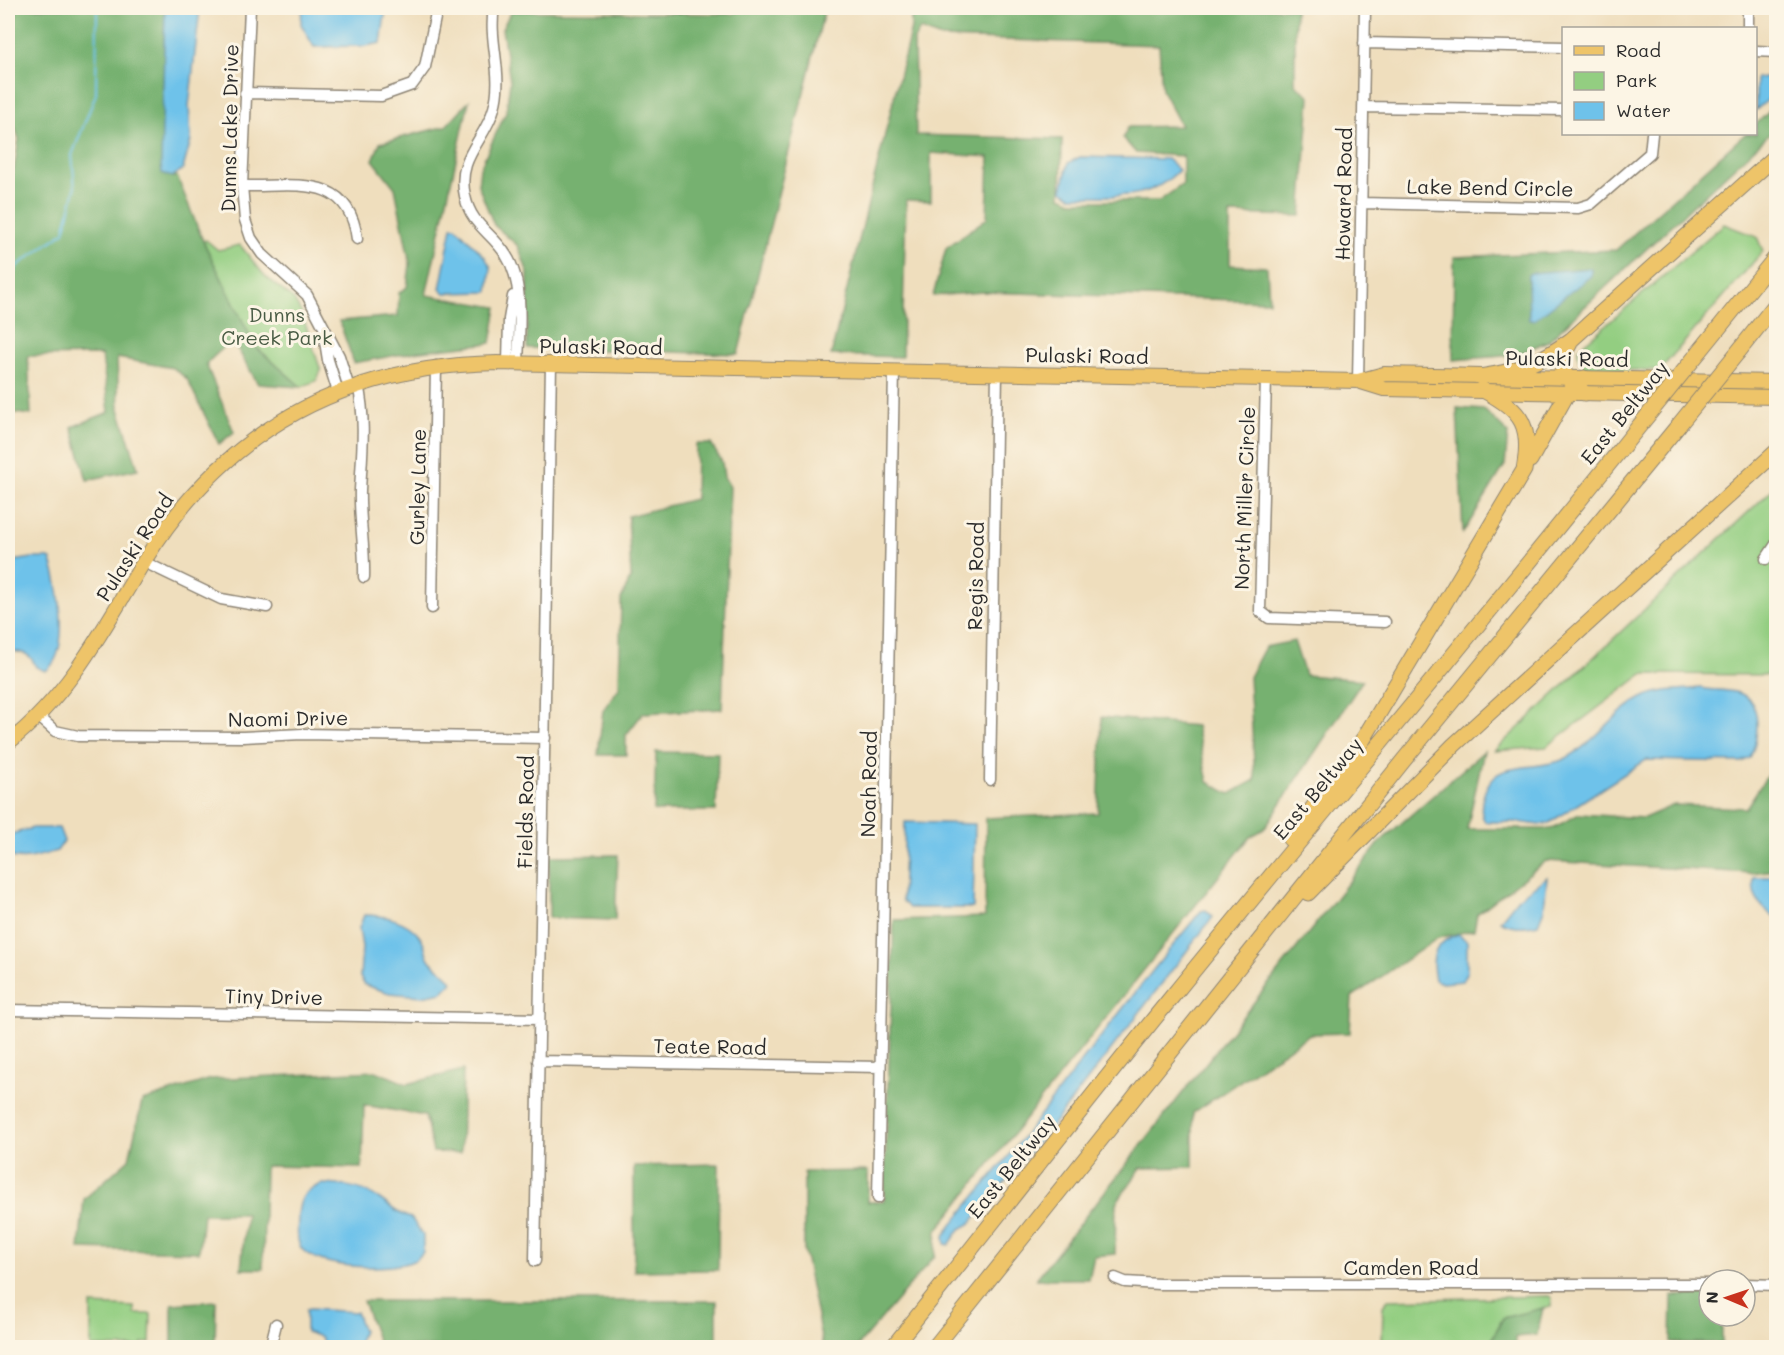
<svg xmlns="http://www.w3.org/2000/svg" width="1784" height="1355" font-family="Mali,sans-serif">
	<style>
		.green { fill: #93ce81; stroke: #5f7c56; stroke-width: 1.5 }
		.forest { fill: #76b16f; stroke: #506e4d; stroke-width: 1.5; fill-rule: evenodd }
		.water { fill: #6ec2ea; stroke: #4c768a; stroke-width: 1.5 }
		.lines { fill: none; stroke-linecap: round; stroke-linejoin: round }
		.stream { stroke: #6ec2ea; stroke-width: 2 }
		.minor-casing { stroke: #8d8474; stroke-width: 13 }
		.major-casing { stroke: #8d8474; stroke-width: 16 }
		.highway-casing { stroke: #8d8474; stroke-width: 17 }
		.minor { stroke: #fff; stroke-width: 10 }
		.major { stroke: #eec469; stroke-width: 14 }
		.highway { stroke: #eec469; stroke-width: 15 }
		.highway-bridge-casing { stroke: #8d8474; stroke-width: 17; stroke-linecap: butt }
		.highway-bridge { stroke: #eec469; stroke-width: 15 }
		.labels { text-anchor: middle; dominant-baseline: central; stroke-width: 6; stroke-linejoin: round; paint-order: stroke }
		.street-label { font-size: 20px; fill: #2b2b2b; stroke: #fcf5e5 }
		.park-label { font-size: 20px; fill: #4a5c45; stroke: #fcf5e5 }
	</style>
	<rect width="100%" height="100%" fill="#fcf5e5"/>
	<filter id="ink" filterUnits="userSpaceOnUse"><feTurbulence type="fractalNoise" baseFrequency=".0167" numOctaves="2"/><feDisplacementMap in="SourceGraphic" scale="12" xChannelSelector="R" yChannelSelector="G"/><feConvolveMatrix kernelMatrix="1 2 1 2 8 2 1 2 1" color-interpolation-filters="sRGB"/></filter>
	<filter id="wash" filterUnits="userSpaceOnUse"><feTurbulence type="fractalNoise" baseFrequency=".008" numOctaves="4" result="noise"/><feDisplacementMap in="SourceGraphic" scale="24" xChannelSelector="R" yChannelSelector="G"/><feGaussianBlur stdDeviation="1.35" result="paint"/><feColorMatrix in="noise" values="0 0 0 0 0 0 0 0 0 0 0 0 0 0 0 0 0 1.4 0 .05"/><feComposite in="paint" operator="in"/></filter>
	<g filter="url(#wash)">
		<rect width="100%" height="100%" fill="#efdebd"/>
		<!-- green -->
		<path class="green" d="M 1724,224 L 1757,237 L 1763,251 L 1660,370 L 1588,370 L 1579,360 L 1578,349 Z
			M 206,240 L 218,250 L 240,245 L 265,276 L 294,300 L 302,314 L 321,371 L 316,381 L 301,387 L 255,346 L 203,241 Z
			M 1776,486 L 1776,675 L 1643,674 L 1546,747 L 1494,751 Z
			M 1549,1296 L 1552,1298 L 1551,1307 L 1503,1318 L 1488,1347 L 1389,1348 L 1382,1344 L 1383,1306 L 1388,1300 Z
			M 91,1305 L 135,1307 L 135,1314 L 151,1314 L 150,1343 L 142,1343 L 141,1347 L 91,1347 Z"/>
		<!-- forest -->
		<path class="forest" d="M 15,8 L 165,8 L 162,173 L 172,177 L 177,176 L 203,241 L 255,346 L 301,387 L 258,384 L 236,346 L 225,346 L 206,364 L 234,432 L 219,444 L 187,379 L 173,368 L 117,358 L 119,409 L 138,469 L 87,480 L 72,427 L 109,412 L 102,355 L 28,356 L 31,415 L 8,412 L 8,184 L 14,170 L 19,139 L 8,107 L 8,37 L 16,15 Z
			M 743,8 L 825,8 L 738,354 L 527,348 L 528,273 L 518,246 L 494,225 L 478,185 L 480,168 L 506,112 L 510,81 L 502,29 L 511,11 L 733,14 Z
			M 911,8 L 1295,8 L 1295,84 L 1310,96 L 1301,216 L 1230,214 L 1230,265 L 1267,267 L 1269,301 L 983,292 L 933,296 L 946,248 L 987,218 L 989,157 L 931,153 L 931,201 L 906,200 L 902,357 L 831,355 L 911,28 ZM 920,30 L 941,38 L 1159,45 L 1162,90 L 1181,126 L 1128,127 L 1123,138 L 1136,153 L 1183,156 L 1183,184 L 1159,201 L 1072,201 L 1061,196 L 1062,139 L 916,135 L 914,40 Z
			M 469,101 L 426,295 L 497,307 L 491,343 L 420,351 L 354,363 L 339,321 L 398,316 L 399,293 L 407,287 L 410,264 L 395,188 L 373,160 L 380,143 L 446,126 Z
			M 1776,105 L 1776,128 L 1548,341 L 1516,355 L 1453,360 L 1454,257 L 1616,250 L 1745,134 L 1756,134 L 1756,124 Z
			M 1457,408 L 1484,410 L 1508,433 L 1505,465 L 1463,533 Z
			M 696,444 L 711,444 L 722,462 L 724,477 L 730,487 L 722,709 L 643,713 L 626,735 L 626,755 L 598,755 L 603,710 L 619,688 L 621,599 L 631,577 L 628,516 L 695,499 Z
			M 1294,641 L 1305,675 L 1363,680 L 1264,829 L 1250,837 L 937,1230 L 935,1256 L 857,1347 L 823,1347 L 804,1250 L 804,1172 L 868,1171 L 868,1202 L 884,1201 L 894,920 L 985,917 L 986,818 L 1098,813 L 1102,717 L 1196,726 L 1208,782 L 1230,794 L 1255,780 L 1249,677 L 1265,647 Z
			M 1484,751 L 1467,829 L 1551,829 L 1579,814 L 1644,818 L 1674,805 L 1746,808 L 1776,762 L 1776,870 L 1751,873 L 1546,861 L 1477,914 L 1474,930 L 1438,938 L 1352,997 L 1350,1033 L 1310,1034 L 1193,1113 L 1193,1167 L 1141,1168 L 1116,1203 L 1115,1254 L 1094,1256 L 1089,1279 L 1036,1279 L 1381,841 Z
			M 656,752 L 718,753 L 716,811 L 654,811 Z
			M 618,855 L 615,920 L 549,918 L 549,856 Z
			M 463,1070 L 461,1153 L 433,1152 L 425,1116 L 364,1105 L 362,1168 L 265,1166 L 263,1269 L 241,1269 L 246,1214 L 203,1214 L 199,1252 L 79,1249 L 84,1199 L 129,1159 L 142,1101 L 211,1079 L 376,1071 L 407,1084 Z
			M 719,1164 L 718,1270 L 634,1271 L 634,1166 Z
			M 1709,1294 L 1709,1316 L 1722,1316 L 1722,1343 L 1671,1343 L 1672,1296 Z
			M 216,1301 L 215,1347 L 172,1347 L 172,1304 Z
			M 363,1301 L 717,1301 L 717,1347 L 374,1347 L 378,1342 Z
			M 1543,1308 L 1537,1335 L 1516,1337 L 1515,1347 L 1488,1347 L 1503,1318 Z"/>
		<!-- water -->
		<path class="water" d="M 165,8 L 200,8 L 189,106 L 191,140 L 183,169 L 172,177 L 162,173 L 161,165 Z
			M 302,8 L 334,8 L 342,10 L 386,8 L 381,43 L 366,46 L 314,47 L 301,24 Z
			M 1776,76 L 1776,93 L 1756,110 L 1756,78 Z
			M 1080,157 L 1167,159 L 1179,170 C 1148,203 1114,195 1071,196 L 1062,190 L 1068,163 Z
			M 452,227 L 456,227 L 485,257 L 491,268 L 488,292 L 445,293 L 440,289 Z
			M 1591,268 L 1591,276 L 1534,320 L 1529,320 L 1528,275 L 1531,273 Z
			M 32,558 L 49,558 L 51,560 C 59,586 72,655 45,671 L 36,667 C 30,652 23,653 8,650 L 8,562 Z
			M 1701,688 C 1714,691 1726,689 1739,693 C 1764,702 1758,739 1750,758 L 1741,762 L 1646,760 L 1549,823 L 1539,825 L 1518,822 L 1485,822 C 1477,809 1484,786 1495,776 C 1507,765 1544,768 1562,760 C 1594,746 1614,710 1646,696 C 1663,689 1683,690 1701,688 Z
			M 905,822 L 975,824 L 973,908 L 909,908 L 902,900 Z
			M 33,828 L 59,828 L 64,841 L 57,851 C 42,855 23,863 8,855 L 8,835 Z
			M 1547,877 L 1544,909 L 1538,924 C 1524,927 1513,928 1500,921 L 1518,898 Z
			M 1754,877 L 1776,877 L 1776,919 C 1760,905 1751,899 1754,877 Z
			M 1206,910 L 1213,917 L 1059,1117 L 971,1223 L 960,1229 L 949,1245 L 945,1244 L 944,1236 C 963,1209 986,1184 1007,1158 C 1071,1075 1134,992 1201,911 Z
			M 364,915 C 384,915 408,920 420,937 C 425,943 425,952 429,959 C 435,968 445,970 452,982 L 442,992 L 422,996 L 389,993 L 365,985 L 360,977 L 362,947 L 359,928 Z
			M 1458,934 L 1467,941 L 1467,973 L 1463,981 L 1442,983 L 1435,980 C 1430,956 1434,943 1458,934 Z
			M 322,1184 C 342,1185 361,1186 378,1198 C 391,1206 396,1214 411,1218 L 423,1235 L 423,1252 C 420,1256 417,1260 413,1261 C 391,1271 318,1269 302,1249 C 295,1240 298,1227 298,1217 C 299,1198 304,1191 322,1184 Z
			M 310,1309 L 356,1312 L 363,1331 L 357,1347 L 325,1347 L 321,1337 L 306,1332 L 306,1310 Z"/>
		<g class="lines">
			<!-- stream -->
			<path class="stream" d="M 8,284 L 17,266 L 64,232 L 75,189 L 72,155 L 96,94 L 97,8"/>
		</g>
	</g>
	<g filter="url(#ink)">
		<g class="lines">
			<defs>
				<path id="minor" d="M 250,8 L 242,186 L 245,220 L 251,238 L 262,254 L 307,295 L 339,356 L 349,388
					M 494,8 C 488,41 504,74 494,108 C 485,141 456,157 465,196 C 471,226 492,232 506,255 C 525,284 519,331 518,363
					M 1748,28 L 1748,8
					M 1364,43 L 1564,47
					M 1756,51 L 1776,52
					M 245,93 L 381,96 L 412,85 L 425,67 L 437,8
					M 1363,107 L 1564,110
					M 242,186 C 293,187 349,172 357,239
					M 1361,203 L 1578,208 L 1591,204 L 1650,153 L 1652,134
					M 324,335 L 328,360 L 338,392
					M 508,363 L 509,319 L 513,296
					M 1266,379 L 1260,611 L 1269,618 L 1385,622
					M 1358,381 L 1365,8
					M 358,384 C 366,420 362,454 360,490 C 359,519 365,548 364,577
					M 1766,559 L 1776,544
					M 144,562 L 221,599 L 267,607
					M 432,608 L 436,366
					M 38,716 L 55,731 L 78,736 L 243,737 L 302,734 L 545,738
					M 990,780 L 997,373
					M 8,1010 L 539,1019
					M 538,1061 L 880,1067
					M 878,1198 L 894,371
					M 535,1261 L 551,364
					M 1115,1278 L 1125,1282 L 1159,1284 L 1709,1284
					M 1745,1284 L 1776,1285
					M 270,1348 L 276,1324"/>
				<path id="major" d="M 1358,381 L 1384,389 L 1776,397
					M 8,743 C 69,695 104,628 143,563 C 224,430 343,366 497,363 L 1358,381 L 1384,374 L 1776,382"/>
				<path id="highway" d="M 1570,343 C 1555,369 1563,375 1584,393
					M 1700,351 L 1776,257
					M 1738,352 L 1776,304
					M 1480,377 C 1519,371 1539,363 1571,340 L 1776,156
					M 1530,460 L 1568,392 L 1584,378
					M 1290,839 L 1364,738 L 1524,470 C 1532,427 1523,411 1485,391
					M 1308,893 L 1454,745 L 1776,452
					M 892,1348 C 986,1232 1077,1113 1171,998 C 1327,806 1486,618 1640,425
					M 934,1348 L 1403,761 L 1678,426"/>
			</defs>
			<!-- minor casing -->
			<use href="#minor" class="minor-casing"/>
			<!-- major casing -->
			<use href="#major" class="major-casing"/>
			<!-- highway casing -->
			<use href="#highway" class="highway-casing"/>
			<!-- minor -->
			<use href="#minor" class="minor"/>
			<!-- major -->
			<use href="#major" class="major"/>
			<!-- highway -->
			<use href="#highway" class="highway"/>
			<defs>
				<path id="highway-bridge" d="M 1640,425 L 1700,351
					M 1678,426 L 1738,352"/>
			</defs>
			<!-- highway-bridge casing -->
			<use href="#highway-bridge" class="highway-bridge-casing"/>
			<!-- highway-bridge -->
			<use href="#highway-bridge" class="highway-bridge"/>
		</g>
	</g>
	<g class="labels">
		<!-- street labels -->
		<g class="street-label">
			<text transform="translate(229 128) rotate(-89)">Dunns Lake Drive</text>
			<text transform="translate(1490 187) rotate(1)">Lake Bend Circle</text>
			<text transform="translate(1343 194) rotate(-89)">Howard Road</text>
			<text transform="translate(601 346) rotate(1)">Pulaski Road</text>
			<text transform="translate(1087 355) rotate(1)">Pulaski Road</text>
			<text transform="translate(1567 358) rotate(1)">Pulaski Road</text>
			<text transform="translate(1624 412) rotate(-51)">East Beltway</text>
			<text transform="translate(417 487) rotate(-89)">Gurley Lane</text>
			<text transform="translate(1244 498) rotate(-88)">North Miller Circle</text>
			<text transform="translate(134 547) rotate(-57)">Pulaski Road</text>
			<text transform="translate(975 576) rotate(-89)">Regis Road</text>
			<text transform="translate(288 718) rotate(-1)">Naomi Drive</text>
			<text transform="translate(868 784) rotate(-89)">Noah Road</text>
			<text transform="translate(1317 788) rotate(-50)">East Beltway</text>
			<text transform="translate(525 812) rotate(-89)">Fields Road</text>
			<text transform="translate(274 996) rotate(1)">Tiny Drive</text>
			<text transform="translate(710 1046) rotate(1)">Teate Road</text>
			<text transform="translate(1011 1166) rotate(-51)">East Beltway</text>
			<text x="1411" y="1267">Camden Road</text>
		</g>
		<!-- park labels -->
		<g class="park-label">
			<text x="277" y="314">Dunns<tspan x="277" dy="23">Creek Park</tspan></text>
		</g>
	</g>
	<!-- margin -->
	<rect width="1784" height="1355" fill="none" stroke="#fcf5e5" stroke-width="30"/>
	<!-- legend -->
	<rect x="1562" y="27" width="195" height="108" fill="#fcf5e5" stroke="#a8a49b" stroke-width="1.5"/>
	<rect x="1574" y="46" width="30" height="9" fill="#eec469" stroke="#a8a49b" stroke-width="1.5"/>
	<text x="1616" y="57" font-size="18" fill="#2b2b2b">Road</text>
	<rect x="1574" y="72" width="30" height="18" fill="#93ce81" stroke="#a8a49b" stroke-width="1.5"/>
	<text x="1616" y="87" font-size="18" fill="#2b2b2b">Park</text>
	<rect x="1574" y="102" width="30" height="18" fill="#6ec2ea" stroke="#a8a49b" stroke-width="1.5"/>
	<text x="1616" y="117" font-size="18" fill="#2b2b2b">Water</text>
	<!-- north arrow -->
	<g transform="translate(1727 1298) rotate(272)"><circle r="28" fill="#fcf5e5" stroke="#a8a49b" stroke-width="1.5"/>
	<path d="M0-4.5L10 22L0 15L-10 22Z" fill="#c8321e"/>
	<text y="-9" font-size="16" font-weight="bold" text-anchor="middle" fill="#2b2b2b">N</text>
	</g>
</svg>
